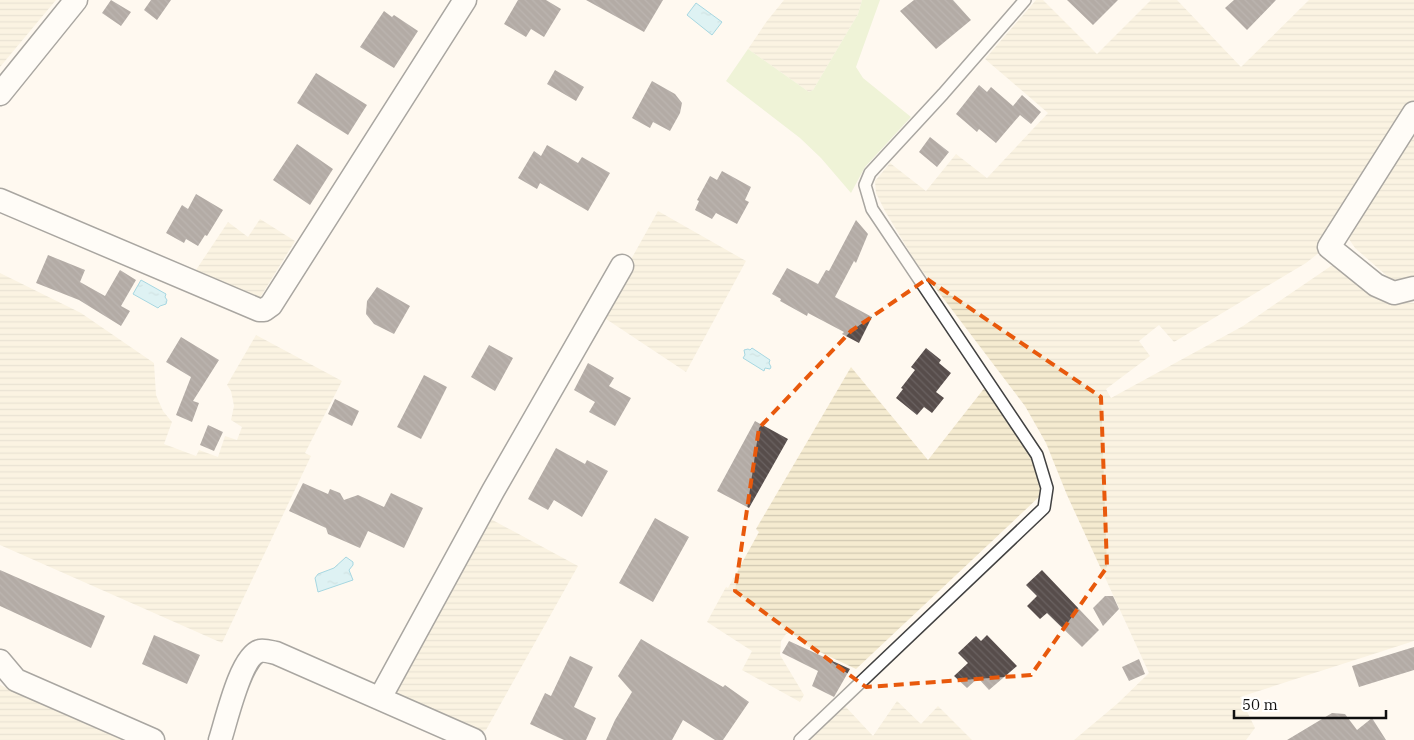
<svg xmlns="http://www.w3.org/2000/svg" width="1414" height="740" font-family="'IBM Plex Serif',serif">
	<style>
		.farmland { fill: url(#farmland-rules) }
		.grass { fill: #dbeab9 }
		.water { fill: url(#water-ripples); stroke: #3cadce }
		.building { fill: url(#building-back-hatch) }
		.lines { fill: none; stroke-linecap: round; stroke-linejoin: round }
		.service-casing { stroke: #424242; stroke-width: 14 }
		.minor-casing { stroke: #424242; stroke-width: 25 }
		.service { stroke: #fff; stroke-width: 11 }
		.minor { stroke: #fff; stroke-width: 22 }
		.marked { fill: none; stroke: #e8590c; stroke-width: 4; stroke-dasharray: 10 6; stroke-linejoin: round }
	</style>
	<defs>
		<pattern id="farmland-rules" width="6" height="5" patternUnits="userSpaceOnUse" patternTransform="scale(1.25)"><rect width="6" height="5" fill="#f5ebd0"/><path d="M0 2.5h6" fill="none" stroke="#d1c8b1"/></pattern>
		<pattern id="water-ripples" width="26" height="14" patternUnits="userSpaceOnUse" patternTransform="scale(1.25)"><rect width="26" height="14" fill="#b5e9f6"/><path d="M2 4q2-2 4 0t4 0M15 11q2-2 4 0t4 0" fill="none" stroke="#9ac7d2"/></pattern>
		<pattern id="building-back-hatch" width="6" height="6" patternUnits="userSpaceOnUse" patternTransform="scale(1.25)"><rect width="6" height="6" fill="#574d4b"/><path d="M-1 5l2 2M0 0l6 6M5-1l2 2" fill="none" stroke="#6a6261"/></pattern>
	</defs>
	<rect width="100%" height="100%" fill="#fff9f0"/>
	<path class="farmland" d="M0,0H56L0,67Z
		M784,0H862L858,14L813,90L809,92L748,49L767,21Z
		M1036,0H1043L1097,54L1151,0H1177L1241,67L1309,0H1414V110L1325,248L1306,263L1174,342L1159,325L1139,341L1150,356L1106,389L1111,398L1243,326L1331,266L1342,267L1386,300L1414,303V641L1240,697L1255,728L1246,740H1074L1117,704L1149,673L1067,495L1046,443L1025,406L915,261L885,211L876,193L875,181L890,163L926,191L956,154L987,178L1048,113L985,59Z
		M1414,135V277L1400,284L1395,283L1355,248L1349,239L1372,198Z
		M658,211L746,261L686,372L600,315Z
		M260,219L295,241L258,301L194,273L228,222L248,237Z
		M0,273L81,313L154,363L156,395L163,411L172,422L164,444L196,456L199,450L218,457L225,436L237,440L242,427L231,420L234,406L231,391L227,385L256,335L342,381L305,453L311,456L222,643L0,545Z
		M851,367L928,460L986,386L1028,447L1042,482L1040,496L856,669L805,645L792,633L786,634L781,641L780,655L804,695L800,702L742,670L752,651L707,622L726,587L728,588L759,532L756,529Z
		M487,517L578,566L486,730L478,734L392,695Z
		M0,685L128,740H0Z
		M897,701L921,724L938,706L972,740H808L845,706L873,736Z"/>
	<path class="grass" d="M862,0H880L856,67L863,78L911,117L865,167L851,193L821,158L800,138L726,81L748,49L809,92L813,90L858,14Z"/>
	<path class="water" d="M696,3L722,22L712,35L687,15Z
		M141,280L166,294L165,297L167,300L166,304L160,306L158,308L133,294Z
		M752,348L770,360L769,363L771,367L770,369L765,368L764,371L743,358L745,355L744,350L748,349L750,350Z
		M346,557L353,562V565L349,570L353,580L318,592L315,578L318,574L334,568Z"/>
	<path class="building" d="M111,0L131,12L121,26L102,13Z
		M151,0H171L157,20L144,10Z
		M518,0H546L561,9L544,37L531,29L526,37L504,24Z
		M586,0H663L644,32Z
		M914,0H953L971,20L936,49L900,11Z
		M1067,0H1118L1093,25Z
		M1234,0H1276L1247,30L1225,8Z
		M384,11L392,17L394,15L418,31L394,68L360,47Z
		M555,70L584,87L576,101L547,84Z
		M316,73L367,105L348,135L297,103Z
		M652,81L675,94L682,103L680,113L670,131L653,122L650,128L632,118Z
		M979,85L987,92L991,87L1013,106L1022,95L1041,112L1031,124L1020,115L996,143L979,129L977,132L956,114Z
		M930,137L949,152L937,167L919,152Z
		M297,144L333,169L310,205L273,180Z
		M547,145L578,163L582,157L610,173L588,211L540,183L537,189L518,178L534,151L541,156Z
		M722,171L751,187L745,200L749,202L737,224L716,213L712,219L695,210L699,201L697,200L710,176L717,180Z
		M196,194L223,210L207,236L205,235L198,246L186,239L184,243L166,233L182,205L188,209Z
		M856,220L868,234L856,263L854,261L835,297L872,317L859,343L842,334L844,332L808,313L807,316L780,301L781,299L772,294L787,268L818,284L826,270L829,271Z
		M48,255L85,270L80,282L105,296L120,270L136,280L121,306L130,311L121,326L79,300L36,283Z
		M377,287L410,306L394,334L374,324L366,314L367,301Z
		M181,337L219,360L193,401L199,403L192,422L176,415L191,377L166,362Z
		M489,345L513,358L495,391L471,377Z
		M926,348L941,360L939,363L951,373L936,392L944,398L932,413L924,407L917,415L896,398L903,389L901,388L915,370L911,367Z
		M588,363L614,378L609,386L631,398L615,426L589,412L595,402L574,390Z
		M424,375L447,387L421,439L397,427Z
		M335,399L359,411L352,426L328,414Z
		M755,421L788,439L749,508L717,491Z
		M208,425L223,432L214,451L200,445Z
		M556,448L585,464L587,460L608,471L582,517L554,500L548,510L528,499Z
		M303,483L328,494L330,489L340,493L344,500L358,495L384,507L391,493L423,508L404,548L368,531L360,548L328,534L326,528L289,511Z
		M655,518L689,537L653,602L619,583Z
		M0,570L105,616L91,648L0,606Z
		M1042,570L1099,630L1082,647L1047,613L1040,619L1027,606L1037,596L1026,585Z
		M1105,596H1113L1119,609L1103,626L1093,608Z
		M154,635L200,655L187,684L142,664Z
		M987,635L1017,666L989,690L978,678L967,688L954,676L968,663L958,653L976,636L981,641Z
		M641,639L723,687L725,685L749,702L723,740H715L683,720L672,740H606L615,720L632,692L618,676Z
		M789,641L850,669L834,697L812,686L818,671L782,653Z
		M1414,647V670L1359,687L1352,666Z
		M570,656L593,667L574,707L596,718L586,740H564L530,724L545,693L551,696Z
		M1139,659L1145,674L1129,681L1122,667Z
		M1332,713L1345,714L1357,730L1372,718L1386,740H1287Z"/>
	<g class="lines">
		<defs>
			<path id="service" d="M800,740L1044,508L1047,488L1037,455L872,209L865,185L870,173L943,94L1025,0"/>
			<path id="minor" d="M0,94L76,0
				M1414,113L1329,247L1376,285L1394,293L1414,288
				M0,200L259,310H264L271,305L465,0
				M0,661L16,680L153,740
				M380,698L493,491L622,266
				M220,740C226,722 241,655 260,651C264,650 271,652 276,653L474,740"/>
		</defs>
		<use href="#service" class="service-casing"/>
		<use href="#minor" class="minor-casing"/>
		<use href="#service" class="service"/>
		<use href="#minor" class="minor"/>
	</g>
	<path d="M0 0H1414V740H0ZM927,279L1101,397L1107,567L1031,675L866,687L735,591L759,428L851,331Z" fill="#fff9f0" fill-opacity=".55" fill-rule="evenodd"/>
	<path class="marked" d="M927,279L1101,397L1107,567L1031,675L866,687L735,591L759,428L851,331Z"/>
	<path d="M1234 710v8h152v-8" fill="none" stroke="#0f0f0f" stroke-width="2.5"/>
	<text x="1242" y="710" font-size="15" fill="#0f0f0f" stroke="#ffffff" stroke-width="4" paint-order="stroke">50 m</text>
</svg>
